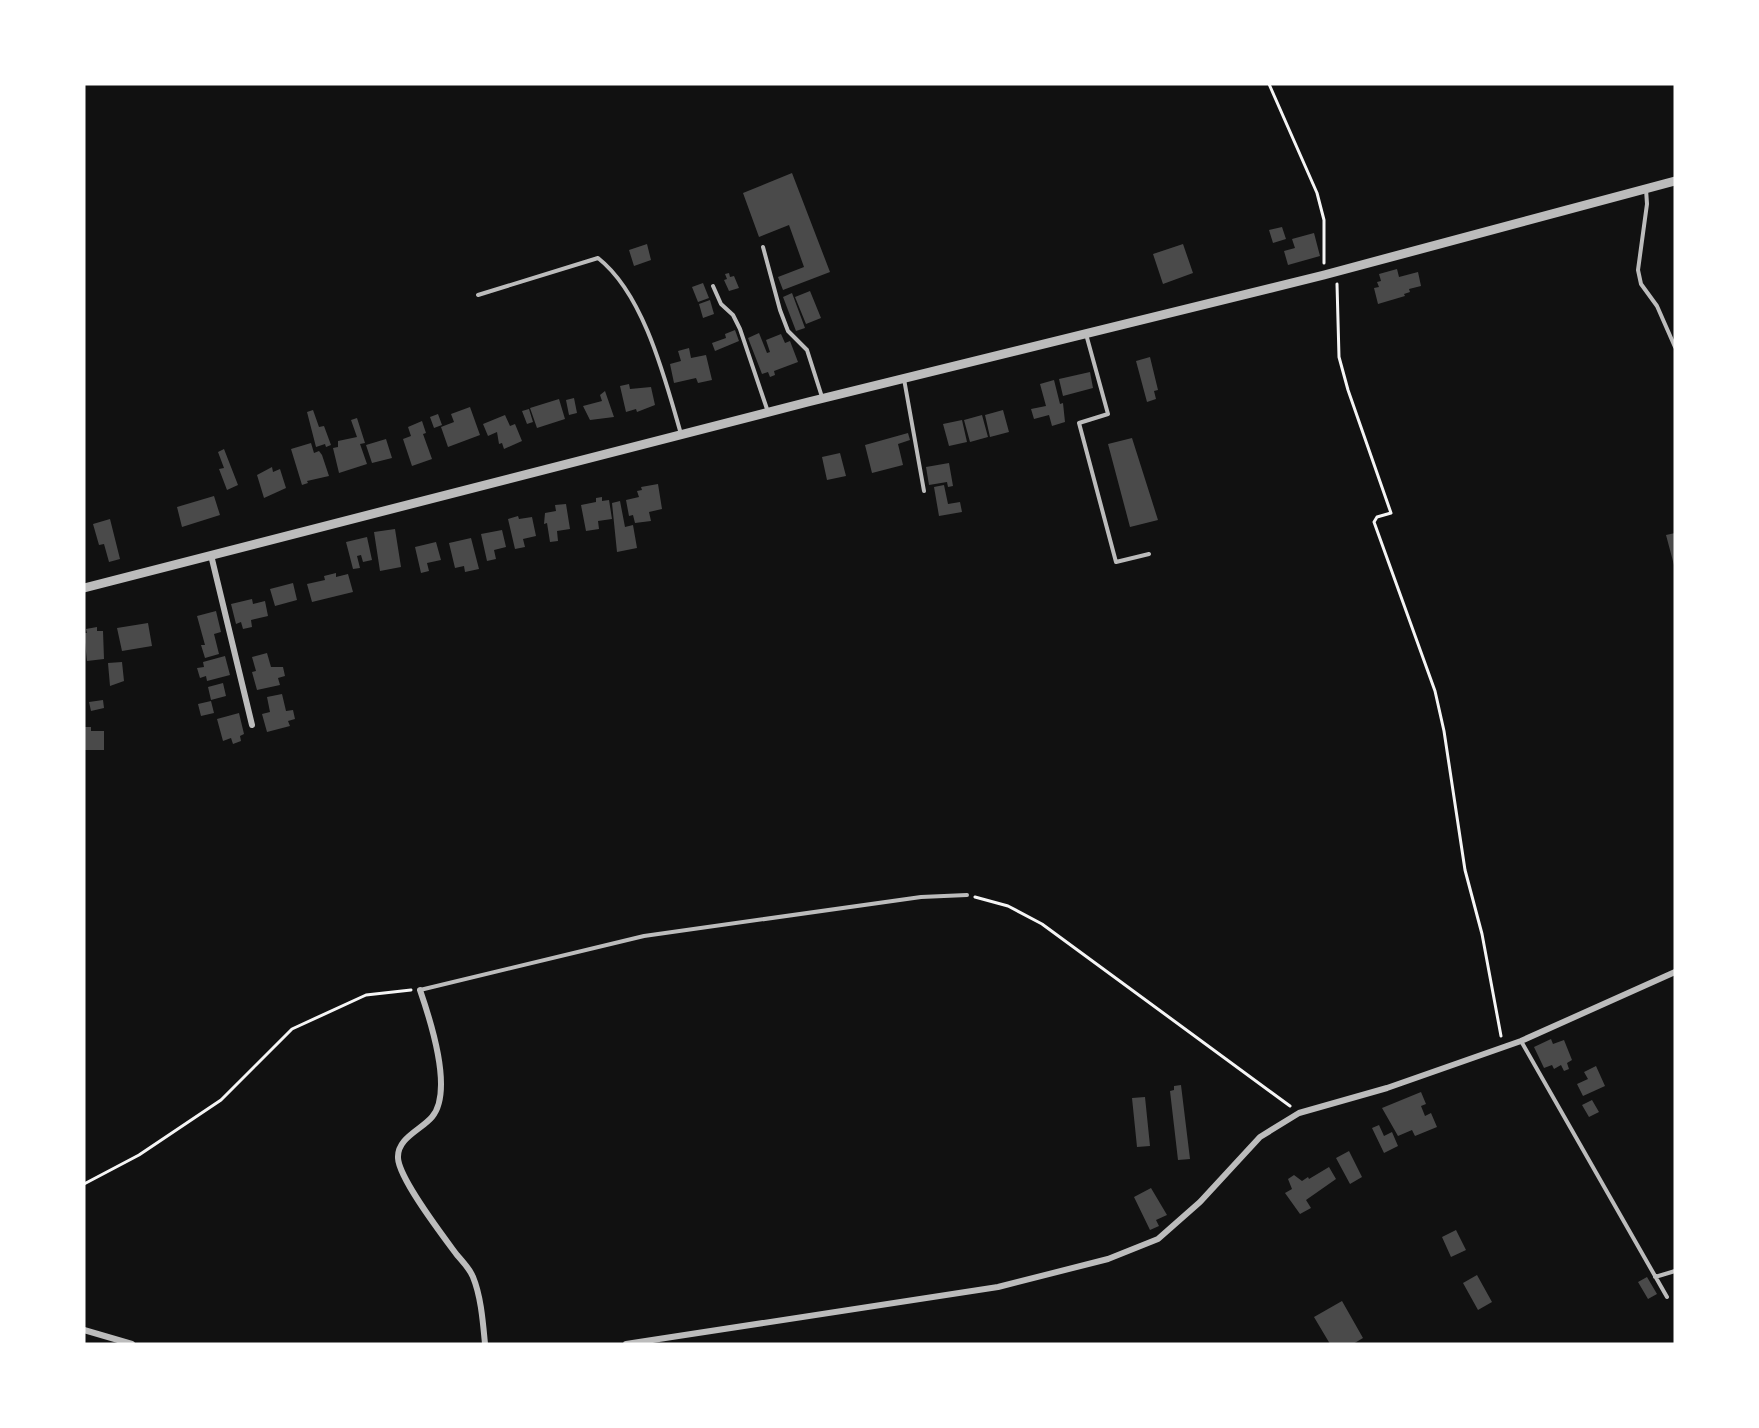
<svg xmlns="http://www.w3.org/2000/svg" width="1759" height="1428" font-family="Cabin,sans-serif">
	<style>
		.building { fill: #4a4a4a }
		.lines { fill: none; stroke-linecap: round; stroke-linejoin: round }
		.path { stroke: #f5f5f5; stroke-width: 3 }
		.service { stroke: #bcbcbc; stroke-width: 4 }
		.minor { stroke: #bcbcbc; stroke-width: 6 }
		.tertiary { stroke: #bcbcbc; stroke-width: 9 }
	</style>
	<rect width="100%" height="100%" fill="#111"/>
	<path class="building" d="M792,173L830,272L783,290L778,277L804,267L789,225L759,237L743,193Z
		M1282,227L1286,239L1273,243L1269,230Z
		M1314,233L1320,256L1288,265L1284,251L1295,248L1292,239Z
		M647,244L651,260L634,266L629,250Z
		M1183,244L1193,273L1163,284L1153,254Z
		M1397,269L1399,277L1418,272L1421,286L1409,289L1410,292L1404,294L1405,296L1378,304L1374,288L1379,287L1377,282L1381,281L1379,274Z
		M729,273L730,277L734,276L739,288L729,291L724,280L727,279L725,274Z
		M703,283L709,298L698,302L692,287Z
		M810,291L821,318L806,324L795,297Z
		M792,293L805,328L796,331L783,297Z
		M710,300L714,314L703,318L699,304Z
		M735,330L739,341L715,351L712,343L726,338L725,334Z
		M759,333L767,353L770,352L766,340L781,334L785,343L790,341L798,362L774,371L775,375L770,377L768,372L762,374L748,338Z
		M689,348L691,358L706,355L712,380L698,383L696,378L674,383L670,364L681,361L678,351Z
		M1150,357L1158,390L1154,391L1156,399L1147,402L1136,361Z
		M1090,372L1093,388L1063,396L1059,379Z
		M1054,380L1060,404L1063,403L1065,422L1052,426L1049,415L1034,419L1031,409L1046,406L1040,384Z
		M629,384L630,389L651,387L655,405L637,412L636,409L626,412L620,386Z
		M605,391L614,417L590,420L583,406L602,401L600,395Z
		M574,398L577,413L569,415L566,400Z
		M559,399L565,419L537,428L530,408Z
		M470,407L480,435L448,447L441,427L454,422L451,414Z
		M529,409L533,422L527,424L522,411Z
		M313,410L319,427L324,426L331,445L326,447L325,444L316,447L307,412Z
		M1003,410L1009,432L990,437L985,415Z
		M438,414L442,425L434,428L430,417Z
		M505,415L510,426L515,424L522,441L504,449L502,443L499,444L497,432L488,436L483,424Z
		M982,415L988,437L970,442L964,420Z
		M357,418L365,443L360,444L367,464L339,473L333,448L338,447V441L357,437L351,420Z
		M962,420L967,442L949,446L943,424Z
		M422,421L426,433L423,434L432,459L412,466L403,439L411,436L408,427Z
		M908,433L910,440L898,444L903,465L872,473L865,445Z
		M1132,438L1158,520L1130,527L1108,444Z
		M386,439L392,458L372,463L366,445Z
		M311,443L314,453L319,451L322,455L329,476L307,481L308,483L302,485L291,449Z
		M224,449L238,485L227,490L219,469L224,468L218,452Z
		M840,453L846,476L827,480L822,457Z
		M949,463L953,486L948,487L947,482L929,485L926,467Z
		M272,467L273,472L280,469L286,488L264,498L257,475Z
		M658,484L662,509L649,512L651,521L635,523L633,515L629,516L626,500L639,497L637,491L642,490L641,487Z
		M944,485L948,504L960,502L962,512L939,516L934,487Z
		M214,496L220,515L182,527L177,507Z
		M602,497V501L609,500L612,519L598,521L599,529L586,531L581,505L596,502V498Z
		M620,501L625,527L633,525L637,548L617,552L612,503Z
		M566,504L570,529L557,531L558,541L550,542L547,523L544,524L545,513L556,511L555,505Z
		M518,516L519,519L532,517L536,536L523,539L525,547L515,549L508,519Z
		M110,519L120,559L109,562L104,544L99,545L93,524Z
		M395,529L401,567L380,571L374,532Z
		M502,530L506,547L494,550L496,559L487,561L481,534Z
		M1675,533V565H1674L1666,535Z
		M367,537L372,560L363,562L361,555L357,556L360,568L353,569L346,542Z
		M471,538L479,569L465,572L464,566L455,568L449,543Z
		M436,542L441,560L427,563L429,571L421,573L415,547Z
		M336,573V577L348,574L353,592L312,602L307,584L325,580L324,576Z
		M293,583L297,600L275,606L270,589Z
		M252,599L253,604L265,601L268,616L251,620L252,627L243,629L241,622L236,624L231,604Z
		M216,611L221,632L214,634L219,654L205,658L201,645H205L197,616Z
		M148,623L152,646L122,651L117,628Z
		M97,627V631H103L104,659L87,661L84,633H87L86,629Z
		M267,653L271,667H283L285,676L278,678L280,685L257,690L252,672L256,671L252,657Z
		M225,656L230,675L207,681L206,676L200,678L197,668L204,667L203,662Z
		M122,662L124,681L110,686L108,663Z
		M223,683L226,696L211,700L208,687Z
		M282,694L286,711L293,710L295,719L288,721L290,726L267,732L262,714L270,712L267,697Z
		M103,700L104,708L91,711L89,702Z
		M211,701L214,713L201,716L198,704Z
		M239,713L244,734L240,736L241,741L233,744L231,738L223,741L217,719Z
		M84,727H91V731H104V750H84Z
		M1551,1039L1553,1044L1564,1040L1572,1060L1567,1063L1569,1069L1564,1071L1561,1065L1554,1069L1552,1065L1544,1068L1534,1047Z
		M1596,1066L1605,1086L1583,1096L1577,1084L1588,1079L1584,1072Z
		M1181,1085L1190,1159L1178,1160L1170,1091L1174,1090V1086Z
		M1421,1092L1426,1104L1421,1106L1425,1116L1431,1113L1437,1127L1415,1136L1412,1130L1398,1136L1382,1108Z
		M1145,1097L1150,1146L1137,1147L1132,1098Z
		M1592,1100L1599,1112L1589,1117L1582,1105Z
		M1379,1125L1384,1136L1392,1132L1398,1146L1384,1153L1372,1128Z
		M1349,1151L1362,1177L1350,1184L1336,1158Z
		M1329,1167L1336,1179L1306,1200L1311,1208L1300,1214L1285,1193L1292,1189L1288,1179L1294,1175L1302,1181L1308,1177L1309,1179Z
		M1151,1188L1167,1215L1156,1220L1159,1226L1150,1230L1134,1197Z
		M1456,1230L1466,1250L1451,1257L1442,1237Z
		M1477,1275L1492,1302L1478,1310L1463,1283Z
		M1647,1277L1657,1294L1648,1299L1638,1282Z
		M1342,1301L1363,1338L1353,1344H1330L1314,1317Z"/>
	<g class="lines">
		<path class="path" d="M1269,84L1317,193L1324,220V263
			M1337,284L1339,357L1348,390L1391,513L1377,517L1374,522L1435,691L1444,731L1465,870L1482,934L1501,1036
			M975,897L1008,906L1042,924L1290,1106
			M84,1184L139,1155L221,1100L292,1029L366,995L411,990"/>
		<path class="service" d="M1646,189L1647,204L1638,270L1641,284L1657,306L1675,347
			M763,247L780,310L788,331L807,350L822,397
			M713,286L721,304L733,315L740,329L768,412
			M478,295L598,258C644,294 665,379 681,434
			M1086,334L1108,414L1079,423L1116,562L1149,554
			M904,379L924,491
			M420,990L644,936L921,897L967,895
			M1521,1041L1667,1297
			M1655,1277L1675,1271"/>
		<path class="minor" d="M211,555L252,725
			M420,990C430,1019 454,1091 432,1117C421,1130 397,1138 398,1158C399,1179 443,1236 457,1255C462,1261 470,1269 473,1277C481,1296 483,1323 485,1344
			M84,1330L132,1344
			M626,1344L998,1287L1108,1259L1158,1239L1200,1202L1260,1137L1299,1113L1387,1088L1521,1041L1675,972"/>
		<path class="tertiary" d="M84,588L808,402L1324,275L1675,181"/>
	</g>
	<rect width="1759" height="1428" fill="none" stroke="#ffffff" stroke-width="171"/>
</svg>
